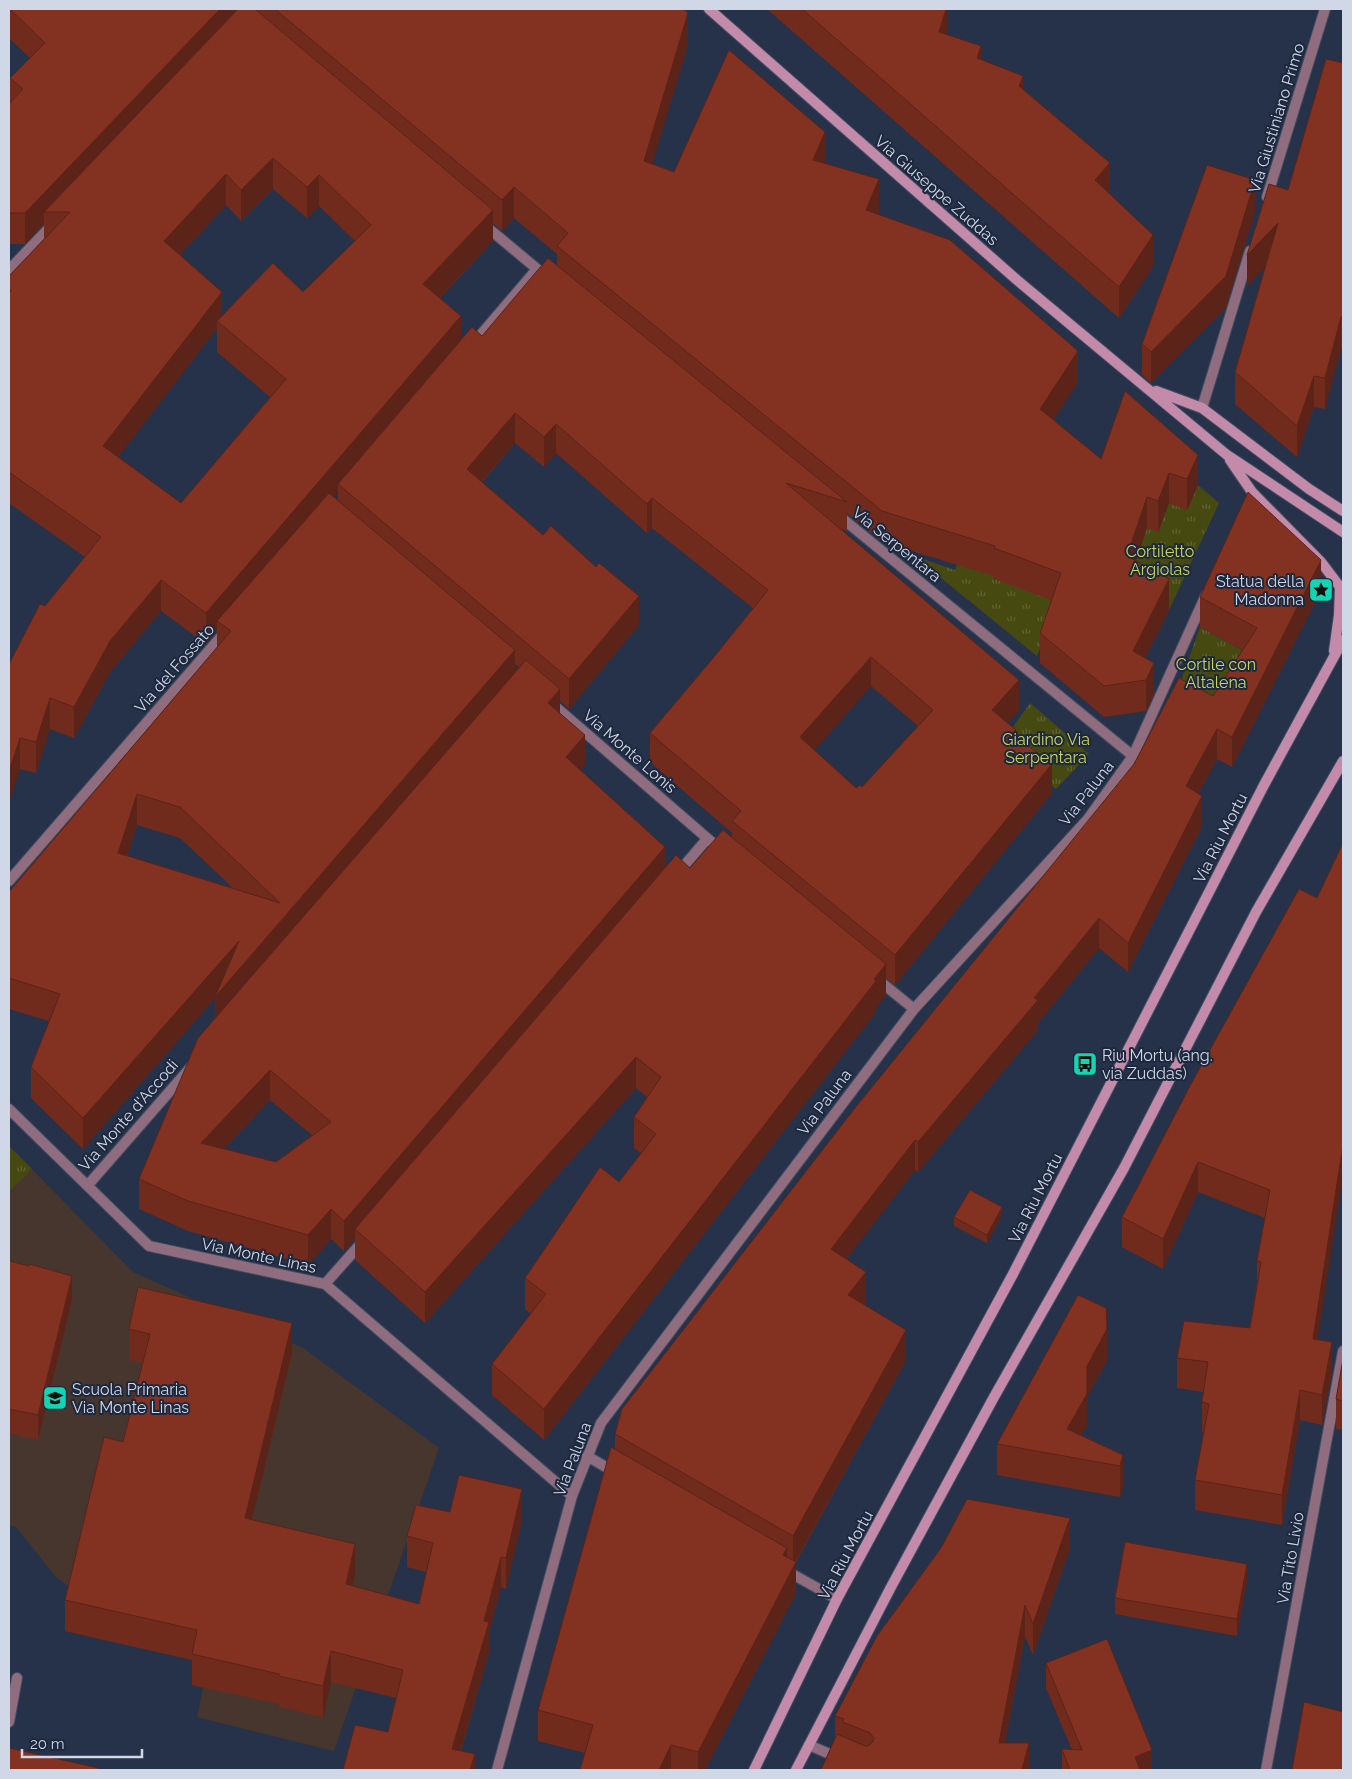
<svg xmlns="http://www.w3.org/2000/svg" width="1352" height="1779" font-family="Raleway,sans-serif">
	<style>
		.education { fill: #47362d }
		.grass { fill: url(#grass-tufts) }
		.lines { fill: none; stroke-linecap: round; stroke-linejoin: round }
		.street-casing { stroke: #414d62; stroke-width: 12 }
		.secondary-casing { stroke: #414d62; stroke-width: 12 }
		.street { stroke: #8f6c7e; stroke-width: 10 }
		.secondary { stroke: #c38ba9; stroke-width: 10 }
		.wall { fill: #712b1d; fill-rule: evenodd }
		.shaded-wall { fill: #5c2318 }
		.building { fill: #833222; stroke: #5c2318; fill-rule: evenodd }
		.labels { text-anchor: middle; stroke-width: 4; stroke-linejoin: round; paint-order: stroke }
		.street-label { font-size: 16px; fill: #d0d8e7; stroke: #1d283e }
		.park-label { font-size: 16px; fill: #cbd65d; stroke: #1d283e }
		.poi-label { font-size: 16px; fill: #d0d8e7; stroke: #1d283e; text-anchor: start }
	</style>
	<defs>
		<pattern id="grass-tufts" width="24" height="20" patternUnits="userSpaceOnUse" patternTransform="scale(1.25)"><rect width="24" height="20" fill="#464a10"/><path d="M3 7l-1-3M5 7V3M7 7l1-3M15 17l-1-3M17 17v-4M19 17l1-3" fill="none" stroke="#606333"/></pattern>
	</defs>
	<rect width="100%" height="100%" fill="#263249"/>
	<path class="education" d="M9,1146L133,1272L303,1348L439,1448L334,1751L197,1717L203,1688L192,1685L200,1647L182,1642L179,1657L65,1631L75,1591L56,1577L16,1527L9,1525Z"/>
	<path class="grass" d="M990,481L1081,546L1037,656L914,556L955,570Z
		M1198,485L1219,503L1169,610L1127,587L1113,516L1169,503L1187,510Z
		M1200,627L1256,658L1230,712L1174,701Z
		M1030,703L1089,754L1056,789L1002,742Z
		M9,1146L32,1169L9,1191Z"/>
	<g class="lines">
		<defs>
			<path id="street" d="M1267,197L1325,9
				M482,223L548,278
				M9,270L53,224
				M472,345L537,269
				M1202,408L1250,251
				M838,515L1133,756
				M550,702L722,851
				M677,874L707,839
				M9,881L226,631
				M876,978L914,1009
				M9,1109L149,1246L325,1284L572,1496
				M88,1185L191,1067
				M325,1284L364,1240
				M587,1456L616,1473
				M785,1570L837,1599
				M9,1722L17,1678
				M809,1745L841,1759
				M497,1770L572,1496L601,1423L914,1009L1088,819L1133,756L1206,595
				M1266,1770L1343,1351"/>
			<path id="secondary" d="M709,9L1017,280L1227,455L1343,532
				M1156,391L1202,408L1309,489L1343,511
				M1230,460L1252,492L1321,562L1340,587L1339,615L1334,651
				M754,1770L837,1599L1013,1274L1264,785L1343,640
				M796,1770L891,1587L994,1397L1124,1168L1256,912L1343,761"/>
		</defs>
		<use href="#street" class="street-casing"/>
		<use href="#secondary" class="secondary-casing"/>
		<use href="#street" class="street"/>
		<use href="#secondary" class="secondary"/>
	</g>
	<path class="wall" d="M9,9H235V12L238,9H683L688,44L652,164L674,172L825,164L879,210L878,214L1078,382L1053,420L1101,459L1125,391L1198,485L1187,510L1169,503L1158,532L1147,528L1136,561L1169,610L1145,658L1154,694L1146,711L1104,717L1040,663V633L1051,600L994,579V576L882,542L847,513V531L841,529L1019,710L1007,723L1052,793L895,985L886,978V995L876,1008V1012L544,1440L492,1395V1364L531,1314L525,1309V1278L619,1182L641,1153L634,1148V1117L647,1097L636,1088L425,1323L355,1260V1239L344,1251L331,1239L308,1265L188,1231L139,1209V1179L215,1018V998L83,1149L31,1098V1067L49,1021L9,1009V892L217,647V631L206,644L161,611L110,672L74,738L50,729L36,773L20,769L9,664L45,606L85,557L9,503V276L44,239V224L25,244H9V104L10,103V78L30,58L9,38ZM273,189L307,218L319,206L355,241L303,292L222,316L180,255L226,205L241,221ZM514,218L557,254V265L482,336L461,339L440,298L493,241V223L502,231ZM217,328V352L270,397L181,503L118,457ZM515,443L544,467L556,453L647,533L652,528L753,608L714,657L650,733V762L732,833V837L690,868L665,867L580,770L585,765L560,713V701L569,709L639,625L482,482ZM338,491V500L333,496ZM515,664L519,667L515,672ZM871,686L918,726L862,787L856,788L814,750ZM137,825L180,838L233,888L127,856ZM270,1100L312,1135L276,1162L224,1149Z
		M767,9H948V35L981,60L1023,89L1109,194L1153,266L1119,318Z
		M1343,63V348H1341L1325,409L1314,407L1297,457L1235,404V372L1265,267L1247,286Z
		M1255,211L1226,307L1151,383L1142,375V344Z
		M1321,590L1232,767L1217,759L1198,794L1202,826L1128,972L1099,948L1038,1023V1030L918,1172L915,1170L846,1259L866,1302L864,1305L906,1360L796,1562V1593L705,1770H580L585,1753L538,1741V1710L615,1449V1434L1213,696L1242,650L1200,627V597Z
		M1299,889L1318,1340L1332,1372L1322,1425L1300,1420L1282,1525L1195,1510V1480L1204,1433L1202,1432V1402L1203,1392L1177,1388V1358L1250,1328L1257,1282V1261L1265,1218L1198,1192L1163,1269L1122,1247V1217Z
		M1002,1215L987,1243L954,1226V1217Z
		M9,1261L72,1300L38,1440L9,1433Z
		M129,1329L292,1353L252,1519L355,1575L352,1586L419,1604L426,1572L407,1567V1536L450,1512L522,1520L506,1589L501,1587L489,1632V1652L461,1751L475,1770L388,1732L396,1698L331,1682L323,1717L279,1707V1704L192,1685V1660L65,1631V1600L123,1442L143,1363L129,1360Z
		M1343,1359V1430L1336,1429V1399Z
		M1107,1360L1087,1397V1425L1081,1435L1123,1455V1486L1120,1497L997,1475V1444Z
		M1070,1548L1033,1655L1025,1636L1005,1743L1029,1770H821L835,1738V1716Z
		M1247,1580L1237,1636L1115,1614V1598Z
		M1046,1663L1152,1770H1062V1749L1072,1750L1046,1688Z"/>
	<path class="shaded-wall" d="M220,9H235V23L44,212V224L25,244V213Z
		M946,9H948V35L939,32Z
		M688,13V44L644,192V161Z
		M981,46V78L977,58Z
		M1023,76V107L1019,86Z
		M825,132V163L813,191V160Z
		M273,158V189L241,221V190Z
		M1110,163V194L1095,180Z
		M226,174V205L164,272V241Z
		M319,175V206L307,218V187Z
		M879,179V210L866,240V210Z
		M1255,180V211L1226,307L1151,383V352Z
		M514,187V218L502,231V200Z
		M493,210V241L423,315V284Z
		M1278,223V254L1247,286V255Z
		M1153,235V266L1119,318V287Z
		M222,292V323L217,321V328L103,477V446Z
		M461,316V347L338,484V491L222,625L217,621V631L206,644V613Z
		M1341,317V348L1325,409V378Z
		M1078,351V382L1040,440V409Z
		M1314,376V407L1297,457V426Z
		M515,413V443L467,498V469Z
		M556,424V453L544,467V437Z
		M1198,455V485L1187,510V479Z
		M1169,473V503L1158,532V501Z
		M1147,497V528L1127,587V556Z
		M652,498V528L647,533V504Z
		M1321,560V590L1232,767V737Z
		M1169,579V610L1133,682V651Z
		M161,580V611L110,672L74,738V707L110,641Z
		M639,596V625L569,709V679Z
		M515,650V681L215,1027V998L83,1149V1118L239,941V970Z
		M871,657V686L800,767V737Z
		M1154,663V694L1146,711V680Z
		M1019,680V710L992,740V710Z
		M560,689V719L548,703Z
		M50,698V729L36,773V742Z
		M1217,729V759L1186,816V786Z
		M585,735V765L566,787V757Z
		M20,738V769L9,803V772Z
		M1052,764V793L895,985V955Z
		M137,794V825L118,884V853Z
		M1202,796V826L1128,972V943Z
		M665,847V877L355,1229V1239L344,1251V1221Z
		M1099,918V948L1038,1023V1030L918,1172V1142Z
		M886,964V995L876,1008V1012L544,1440V1409Z
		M636,1057V1088L425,1323V1292Z
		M270,1070V1100L201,1173V1143Z
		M915,1140V1170L831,1279V1249Z
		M1343,1145V1175L1313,1369V1339Z
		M1198,1162V1192L1163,1269V1239Z
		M1002,1207V1215L987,1243V1235Z
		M331,1209V1239L308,1265V1235Z
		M866,1272V1302L848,1325V1295Z
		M72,1276V1300L38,1440V1415Z
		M292,1323V1353L245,1548V1518Z
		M1107,1329V1360L1087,1397V1425L1069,1457L1067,1429L1087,1366Z
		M906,1330V1360L793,1566V1536Z
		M1332,1342V1372L1322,1425V1395Z
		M1300,1390V1420L1282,1525V1495Z
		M1123,1455V1486L1120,1497V1466Z
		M522,1489V1520L506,1589V1558Z
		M1070,1518V1548L1033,1655V1624Z
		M355,1544V1575L346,1615V1584Z
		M787,1548V1578L783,1555Z
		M501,1557V1587L489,1632V1652L455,1770L452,1749L484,1621Z
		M796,1562V1593L705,1770H698V1752Z
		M1247,1564V1580L1237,1636V1619Z
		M1025,1605V1636L1000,1770L999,1743Z
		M331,1651V1682L323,1717V1686Z
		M1029,1743V1770H1022Z
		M671,1745V1770H659Z
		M1152,1750V1770H1135V1757Z
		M475,1754V1770H470Z"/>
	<path class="building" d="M10,9H220L25,213H9V104L23,89L10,78L45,43Z
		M238,9H255L493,210L423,284L461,316L206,613L161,580L110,641L74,707L50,698L36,742L20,738L9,772V664L40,604L45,606L101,537L9,472V294L11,290L9,288V276L70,212H44ZM273,158L307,187L319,175L371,225L303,292L273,263L217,321L286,379L181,503L103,446L222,292L164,241L226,174L241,190Z
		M275,9H683L688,13L644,161L674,172L729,50L825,132L813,160L879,179L866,210L950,240L1078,351L1040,409L1101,459L1125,391L1198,455L1187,479L1169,473L1158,501L1147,497L1127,556L1169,579L1133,651L1154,663L1146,680L1104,686L1040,633L1061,573L994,548L995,546L882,511L557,246L568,233L514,187L502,200Z
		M802,9H946L939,32L981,46L977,58L1023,76L1019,86L1110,163L1095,180L1153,235L1119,287Z
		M1326,59L1343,63V317H1341L1325,378L1314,376L1297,426L1235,372L1278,223L1247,255L1269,184L1288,190Z
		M1207,165L1255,180L1226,276L1151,352L1142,344Z
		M548,258L847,502L786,483L1019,680L992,710L1016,730L1013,734L1052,764L895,955L732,821L741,811L650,733L714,657L768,590L652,498L647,504L556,424L544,437L515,413L467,469L543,535L551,526L596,567L599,563L639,596L569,679L338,484L472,327L482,336ZM871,657L933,710L862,787L860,785L856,788L800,737Z
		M1248,492L1321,560L1232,737L1217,729L1186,786L1202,796L1128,943L1099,918L1034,998L1038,1000L918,1142L915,1140L831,1249L866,1272L848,1295L906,1330L793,1536L615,1434L622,1409L855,1108L1134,764L1179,678L1213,696L1257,628L1200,597Z
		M329,493L515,650L215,997L239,941L83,1118L31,1067L60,994L9,978V892L231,631L217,621ZM137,794L180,807L280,903L118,853Z
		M526,660L560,689L548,703L585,735L566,757L665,847L344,1221L331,1209L308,1235L188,1201L139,1179L198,1038ZM270,1070L331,1122L276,1162L201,1143Z
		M723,830L886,964L874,979L876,981L544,1409L492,1364L546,1294L525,1278L600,1167L619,1182L656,1134L634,1117L661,1077L636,1057L425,1292L355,1229L676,855L690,868Z
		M1343,843V1145L1313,1339L1332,1342L1322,1395L1300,1390L1282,1495L1195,1480L1209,1404L1202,1402L1208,1362L1177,1358L1184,1321L1250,1328L1261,1262L1257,1261L1270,1190L1198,1162L1163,1239L1122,1217L1191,1084L1299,889L1317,898Z
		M970,1190L1002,1207L987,1235L954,1217Z
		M9,1261L29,1266V1264L72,1276L38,1415L9,1409Z
		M138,1287L292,1323L245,1518L355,1544L346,1584L419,1604L433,1543L407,1536L416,1505L450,1512L459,1475L522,1489L506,1558L501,1557L484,1621L489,1622L452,1749L475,1754L470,1770H343L355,1725L388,1732L403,1670L331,1651L323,1686L279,1676V1674L192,1654L197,1630L65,1600L104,1437L123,1442L150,1334L129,1329Z
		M1078,1295L1106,1308L1107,1329L1087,1366V1394L1067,1429L1123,1455L1120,1466L997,1444Z
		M1343,1359V1401L1336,1399Z
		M611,1447L787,1548L783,1555L796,1562L698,1752L671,1745L659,1770H580L593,1725L538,1710Z
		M967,1499L1070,1518L1033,1624L1025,1605L999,1743H1029L1022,1770H821L837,1734L865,1746H868L873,1742L874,1738L870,1733L843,1722L844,1719L835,1716L877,1636L941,1548Z
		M1125,1542L1247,1564L1237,1619L1115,1598Z
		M1107,1639L1152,1750L1135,1757L1140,1770H1070L1062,1749L1082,1750L1046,1663Z
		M1304,1702L1343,1712V1770H1292Z
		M9,1748L98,1768V1770H9Z"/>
	<defs>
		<symbol id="sight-square" viewBox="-11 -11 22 22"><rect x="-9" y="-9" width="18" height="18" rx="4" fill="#14d5b3" stroke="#1d283e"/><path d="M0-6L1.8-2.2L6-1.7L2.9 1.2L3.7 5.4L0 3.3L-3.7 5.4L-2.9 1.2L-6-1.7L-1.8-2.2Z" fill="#111"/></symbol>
		<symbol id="bus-square" viewBox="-11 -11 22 22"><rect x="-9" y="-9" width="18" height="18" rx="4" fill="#14d5b3" stroke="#1d283e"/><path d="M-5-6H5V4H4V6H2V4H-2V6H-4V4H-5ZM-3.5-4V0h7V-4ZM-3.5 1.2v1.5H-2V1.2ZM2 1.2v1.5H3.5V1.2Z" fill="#111"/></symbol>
		<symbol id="school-square" viewBox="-11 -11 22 22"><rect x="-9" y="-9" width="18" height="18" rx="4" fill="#14d5b3" stroke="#1d283e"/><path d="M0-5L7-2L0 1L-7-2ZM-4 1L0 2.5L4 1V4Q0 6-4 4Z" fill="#111"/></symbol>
	</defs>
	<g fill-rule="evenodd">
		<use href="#sight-square" x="1307" y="576" width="28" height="28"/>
		<use href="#bus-square" x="1071" y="1050" width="28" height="28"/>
		<use href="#school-square" x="41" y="1384" width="28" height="28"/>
	</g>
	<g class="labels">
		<g class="street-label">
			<text transform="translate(1276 118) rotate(-73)" y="6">Via Giustiniano Primo</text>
			<text transform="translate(937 190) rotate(41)" y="6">Via Giuseppe Zuddas</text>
			<text transform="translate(897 544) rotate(39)" y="6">Via Serpentara</text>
			<text transform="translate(174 668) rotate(-49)" y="6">Via del Fossato</text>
			<text transform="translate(630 751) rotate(41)" y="6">Via Monte Lonis</text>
			<text transform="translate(1086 793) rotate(-52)" y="6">Via Paluna</text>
			<text transform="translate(1220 838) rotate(-63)" y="6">Via Riu Mortu</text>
			<text transform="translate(824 1102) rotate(-53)" y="6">Via Paluna</text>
			<text transform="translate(128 1115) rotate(-49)" y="6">Via Monte d'Accodi</text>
			<text transform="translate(1035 1198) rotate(-63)" y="6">Via Riu Mortu</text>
			<text transform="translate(259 1255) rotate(12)" y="6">Via Monte Linas</text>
			<text transform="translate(572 1459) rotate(-69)" y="6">Via Paluna</text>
			<text transform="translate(845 1555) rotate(-62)" y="6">Via Riu Mortu</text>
			<text transform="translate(1290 1558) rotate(-80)" y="6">Via Tito Livio</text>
		</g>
		<g class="park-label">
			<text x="1160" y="557">Cortiletto<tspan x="1160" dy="18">Argiolas</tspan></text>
			<text x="1216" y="670">Cortile con<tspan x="1216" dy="18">Altalena</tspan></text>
			<text x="1046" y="745">Giardino Via<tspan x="1046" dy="18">Serpentara</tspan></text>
		</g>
		<g class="poi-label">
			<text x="1304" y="587" text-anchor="end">Statua della<tspan x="1304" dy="18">Madonna</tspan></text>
			<text x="1102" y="1061">Riu Mortu (ang.<tspan x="1102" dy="18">via Zuddas)</tspan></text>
			<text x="72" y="1395">Scuola Primaria<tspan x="72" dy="18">Via Monte Linas</tspan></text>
		</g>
	</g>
	<rect width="1352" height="1779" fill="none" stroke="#d0d8e7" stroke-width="20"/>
	<path d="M22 1749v8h120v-8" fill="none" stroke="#d0d8e7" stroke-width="2.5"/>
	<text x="30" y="1749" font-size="15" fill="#d0d8e7" stroke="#1d283e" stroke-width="4" paint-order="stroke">20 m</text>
</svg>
